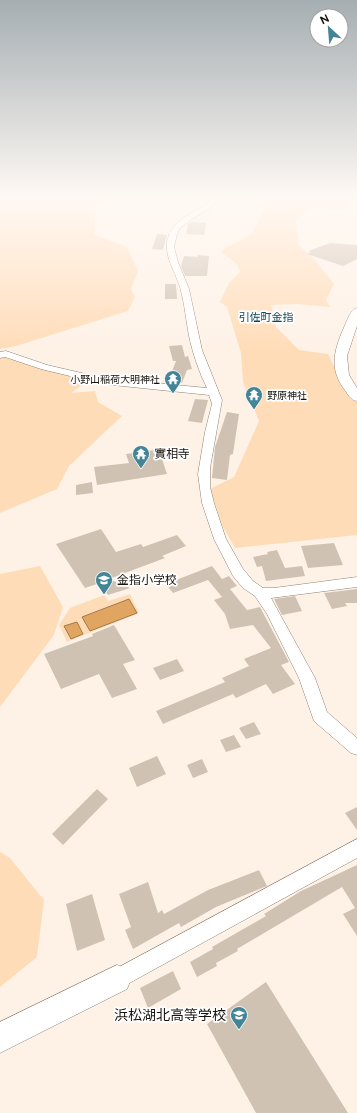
<svg xmlns="http://www.w3.org/2000/svg" width="357" height="1113" font-family="Raleway,'Noto Sans JP',sans-serif">
	<style>
		.green { fill: #ffdcb8 }
		.water { fill: #e1a562; stroke: #a57949 }
		.building { fill: #d0c2b3 }
		.lines { fill: none; stroke-linecap: round; stroke-linejoin: round }
		.street-casing { stroke: #8e8073; stroke-width: 1 }
		.secondary-casing { stroke: #8e8073; stroke-width: 1 }
		.street { fill: #fff; fill-rule: evenodd }
		.secondary { fill: #fff; fill-rule: evenodd }
		.labels { text-anchor: middle; stroke-width: 3.5; stroke-linejoin: round; paint-order: stroke }
		.far-poi-label { font-size: 10px; fill: #18130e; stroke: #fff; text-anchor: end }
		.far-neighbourhood-label { font-size: 11px; fill: #104956; stroke: #fff }
		.poi-label { font-size: 12px; fill: #18130e; stroke: #fff; text-anchor: start }
		.near-poi-label { font-size: 14px; fill: #18130e; stroke: #fff; text-anchor: end }
	</style>
	<rect width="100%" height="100%" fill="#fef2e7"/>
	<path class="green" d="M0,196H119L94,207L95,235L127,247L138,271L131,289L135,297L128,311L16,346L0,349Z
		M262,196H355C348,219 326,205 311,209C307,210 300,217 296,220L299,246L315,260L334,284L326,300L330,307L298,304L271,305L276,327L299,350L328,354L346,390L357,401V535L235,548L222,525L210,489L234,477L259,421L243,382L241,353L227,307L220,302L229,283L240,272L237,264L221,252L225,248L251,235L266,206Z
		M0,355L78,376L84,384L71,393L95,391L98,402L122,416L69,466L57,489L0,513Z
		M40,566L63,607L54,635L0,707V574Z
		M130,594L139,613L67,642L59,625L70,608L104,595L108,601Z
		M0,852L10,858L44,900L37,957L0,987Z"/>
	<path class="water" d="M129,599L137,613L90,631L82,617Z
		M77,622L83,634L71,639L64,626Z"/>
	<path class="building" d="M190,222L206,223L204,235L186,234L188,224Z
		M157,234L167,235L163,250L152,249Z
		M330,243L357,245V259L343,266L307,254L311,252L309,251Z
		M198,255L209,256L207,276H185L181,266L184,256L198,257Z
		M165,284H176L177,299H165Z
		M182,345L185,357L188,356L192,369L187,370L182,383L168,381L176,361H173L169,346Z
		M195,399L208,400L202,423L188,421Z
		M227,412L239,414L233,454L230,455L227,480L212,478L215,447Z
		M147,449L148,451L155,450L158,459H162L167,474L97,485L94,467L129,463L126,454L134,453L133,451Z
		M92,482L93,493L76,495V485Z
		M101,529L116,552L141,544L143,547L177,535L186,546L162,556L165,558L109,579L130,588L108,595L100,583L85,588L56,544Z
		M334,543L343,565L308,568L301,546Z
		M277,550L285,568L302,566L305,576L266,581L262,566L257,567L253,557L268,554L267,552Z
		M212,566L222,579L229,576L237,586L230,589L247,610L260,607L289,662L281,665L295,684L273,694L266,684L236,698L233,694L163,724L156,711L225,682L222,678L249,666L244,659L271,648L253,625L230,629L225,614L214,600L222,597L208,580L173,593L166,584Z
		M357,589V603H345L347,606L332,609L324,593Z
		M295,596L302,611L282,615L274,599Z
		M114,625L135,660L123,664L137,689L112,698L99,674L61,689L44,654L93,636L92,634Z
		M177,659L184,671L160,680L153,668Z
		M254,722L261,734L246,739L239,728Z
		M234,735L241,747L226,752L220,740Z
		M157,756L166,774L137,787L129,768Z
		M202,759L208,772L193,778L187,765Z
		M97,789L108,799L63,845L52,834Z
		M357,807V830L345,813Z
		M357,865V936L343,914L355,908L342,887L237,949L238,951L216,963L217,966L197,977L190,962L213,949L212,947L266,916L264,914L301,891Z
		M259,870L267,886L216,907L181,927L179,923L133,949L125,930L131,927L119,894L148,882L158,913L162,910L164,914L208,890Z
		M92,894L105,940L77,951L66,904Z
		M173,971L181,989L148,1008L140,988Z
		M266,982L348,1113H256L207,1024Z"/>
	<g class="lines">
		<defs>
			<path id="street" d="M215,196H221L210,208L192,219L180,228L177,234L174,247L178,262L189,289L202,350L222,400L210,468V487L214,503L226,539L243,569L253,581L263,588H274L357,577V587L271,598L315,678L327,712L357,738V755L351,753L314,721L299,678L267,614L255,596L243,588L233,576L214,539L202,503L198,474L205,432L212,404L209,395L103,384L41,369L5,357L0,358V352L6,351L47,365L103,378L207,388C199,372 193,354 189,336C186,321 185,306 181,291C177,273 161,254 169,235C177,215 202,212 215,196Z
				M357,839V858L124,986L117,989L110,986L107,979L110,972Z"/>
			<path id="secondary" d="M357,308V326L347,356L349,375L357,388V401C350,400 348,394 344,389C328,367 335,348 345,325C348,319 350,310 357,308Z
				M117,965L127,969L131,979L127,989L0,1053V1022Z"/>
		</defs>
		<use href="#street" class="street-casing"/>
		<use href="#secondary" class="secondary-casing"/>
		<use href="#street" class="street"/>
		<use href="#secondary" class="secondary"/>
	</g>
	<linearGradient id="sky" x2="0" y2="1"><stop stop-color="#a5aeb2"/><stop offset="0.56" stop-color="#fff9f4"/><stop offset="1" stop-color="#fff9f4" stop-opacity="0"/></linearGradient>
	<rect width="357" height="352" fill="url(#sky)"/>
	<defs>
		<symbol id="temple-pin" viewBox="-11 -11 22 30"><path d="M0 17L-7.5 6A9.5 9.5 0 1 1 7.5 6Z" fill="#438597" stroke="#fff"/><path d="M0-6L5-2H3V0L6.5 2.5H4V6H1.5V3h-3V6H-4V2.5H-6.5L-3 0V-2H-5Z" fill="#fff"/></symbol>
		<symbol id="school-pin" viewBox="-11 -11 22 30"><path d="M0 17L-7.5 6A9.5 9.5 0 1 1 7.5 6Z" fill="#438597" stroke="#fff"/><path d="M0-5L7-2L0 1L-7-2ZM-4 1L0 2.5L4 1V4Q0 6-4 4Z" fill="#fff"/></symbol>
	</defs>
	<g fill-rule="evenodd">
		<use href="#temple-pin" x="163" y="369" width="20" height="27"/>
		<use href="#temple-pin" x="244" y="385" width="20" height="27"/>
		<use href="#temple-pin" x="131" y="444" width="20" height="27"/>
		<use href="#school-pin" x="94" y="570" width="20" height="27"/>
		<use href="#school-pin" x="229" y="1005" width="20" height="27"/>
	</g>
	<g class="labels">
		<g class="far-poi-label">
			<text x="160" y="383">小野山稲荷大明神社</text>
			<text x="267" y="399" text-anchor="start">野原神社</text>
		</g>
		<g class="far-neighbourhood-label">
			<text x="266" y="321">引佐町金指</text>
		</g>
		<g class="poi-label">
			<text x="154" y="458">實相寺</text>
			<text x="117" y="584">金指小学校</text>
		</g>
		<g class="near-poi-label">
			<text x="226" y="1020">浜松湖北高等学校</text>
		</g>
	</g>
	<g transform="translate(329 28) rotate(334)"><circle r="19" fill="#ffffff" stroke="#a3a19f"/>
	<path d="M0-3L7 15L0 10L-7 15Z" fill="#438597"/>
	<text y="-6" font-size="11" font-weight="bold" text-anchor="middle" fill="#18130e">N</text>
	</g>
</svg>
